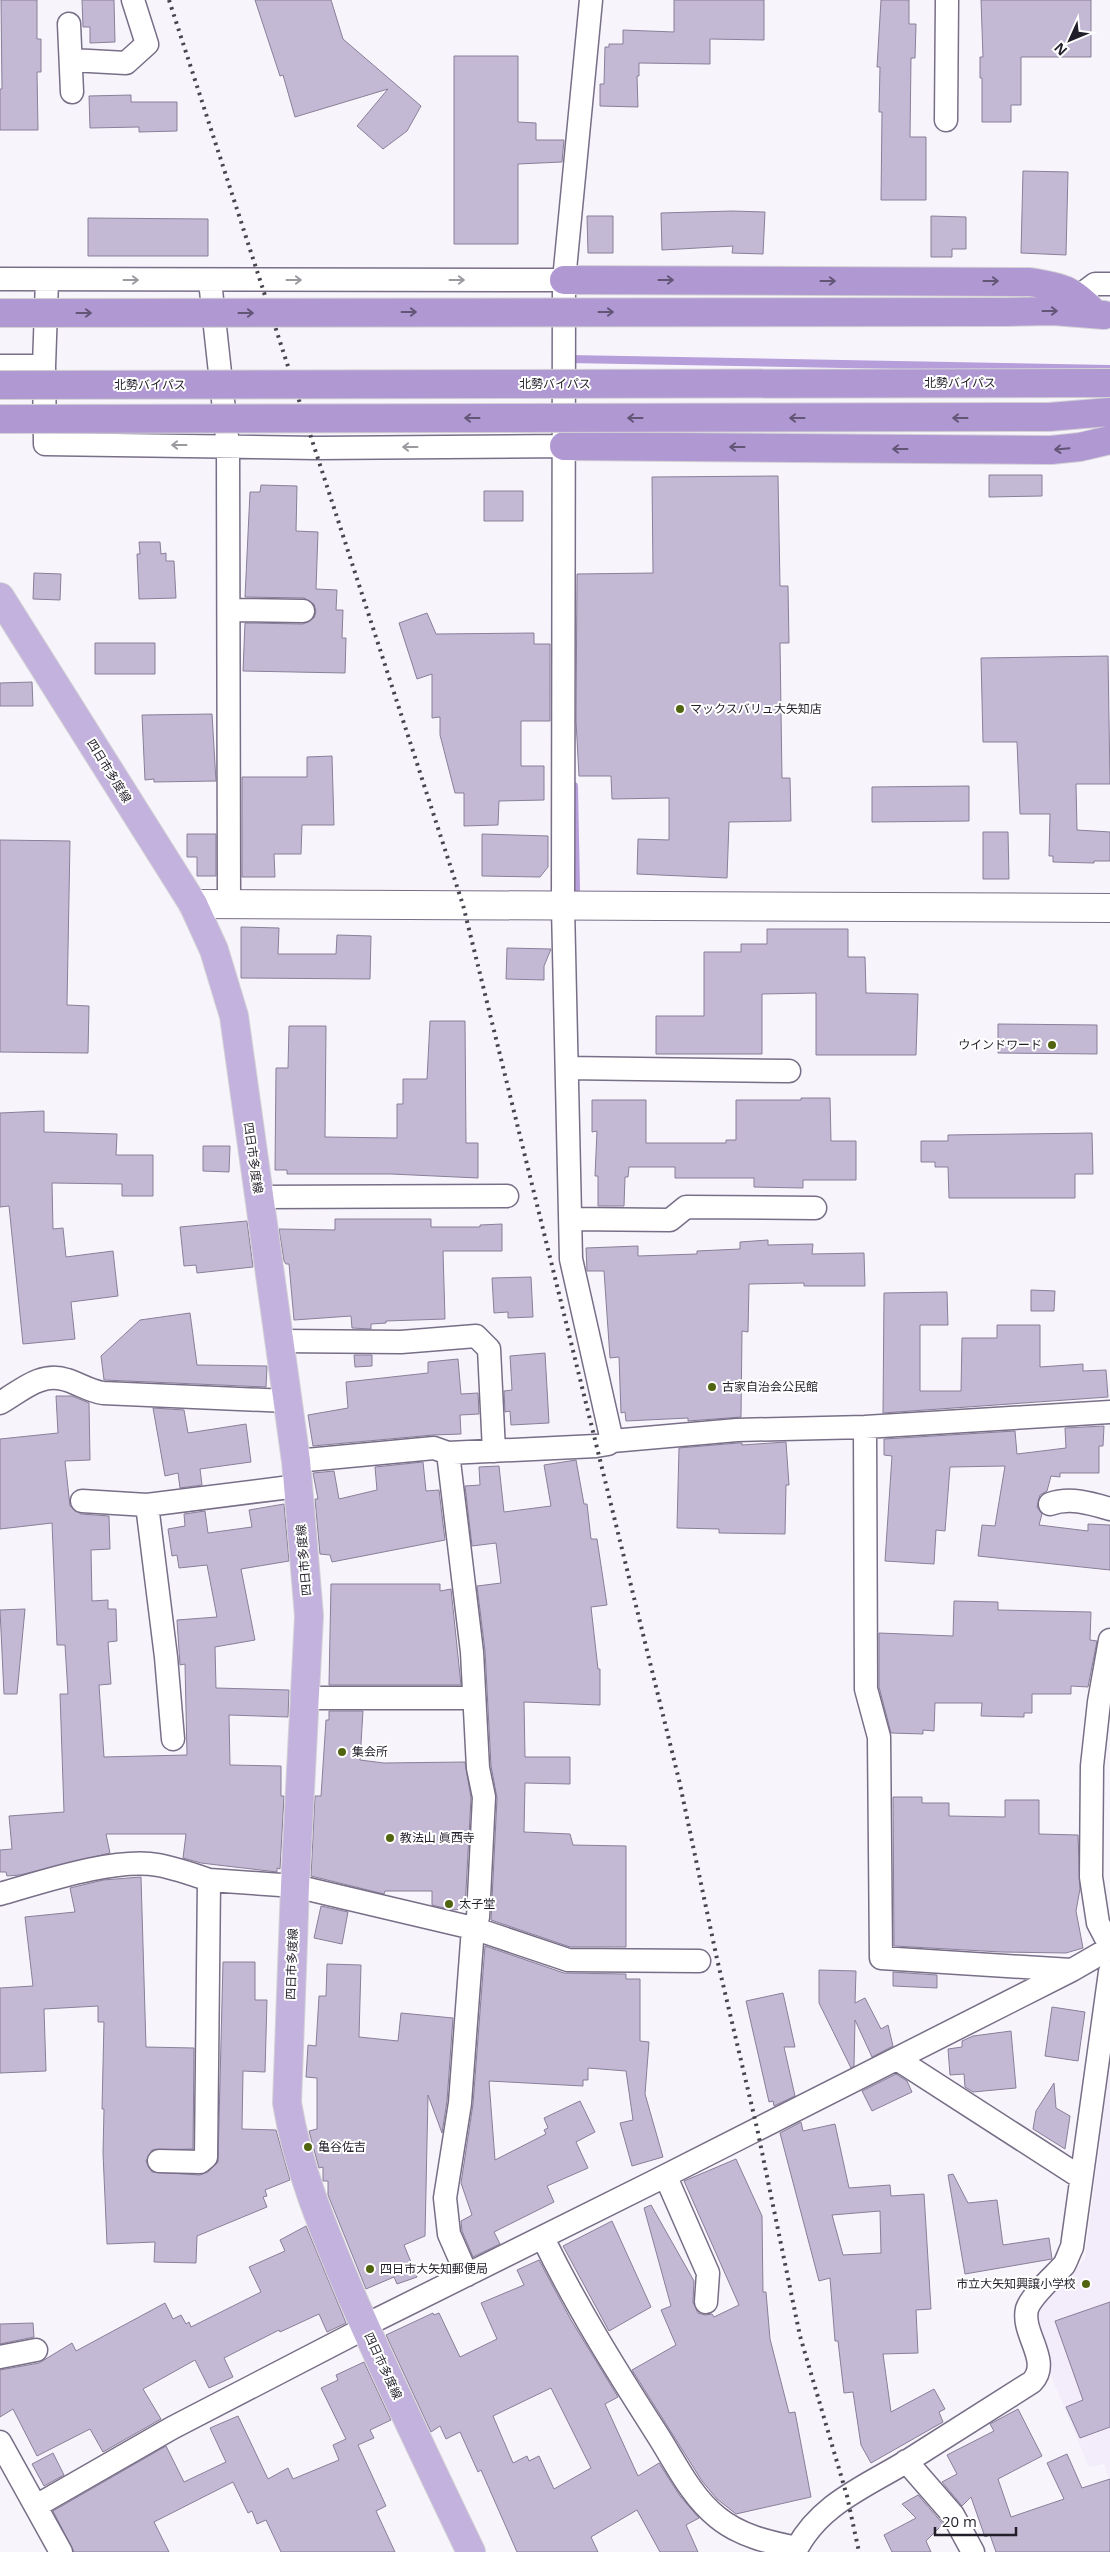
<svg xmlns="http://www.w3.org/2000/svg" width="1110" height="2552" font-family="'Open Sans','Noto Sans JP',sans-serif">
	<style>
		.built { fill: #f2ecfb }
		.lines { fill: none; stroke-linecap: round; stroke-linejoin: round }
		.stream { stroke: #b69edb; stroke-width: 8 }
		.building { fill: #c4b9d5; stroke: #897f99; fill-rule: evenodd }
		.minor-casing { stroke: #786e87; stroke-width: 25 }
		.tertiary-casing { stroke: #786e87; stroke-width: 30 }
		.primary-casing { stroke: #d3d2d4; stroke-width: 30 }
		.trunk-casing { stroke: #d3d2d4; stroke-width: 30 }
		.minor { stroke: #fff; stroke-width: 22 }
		.tertiary { stroke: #fff; stroke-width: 28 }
		.primary { stroke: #c4b2de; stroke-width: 28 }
		.trunk { stroke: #b098d3; stroke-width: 28 }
		.rail { stroke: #48444e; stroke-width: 4; stroke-dasharray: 2.5 5; stroke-linecap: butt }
		.trunk-bridge-casing { stroke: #d3d2d4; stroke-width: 30; stroke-linecap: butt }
		.trunk-bridge { stroke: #b098d3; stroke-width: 28 }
		.oneway { stroke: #9c9a9f }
		.oneway2 { stroke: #625575 }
		.poi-dot { fill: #51640f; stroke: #fff; stroke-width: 2 }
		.labels { text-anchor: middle; stroke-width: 4; stroke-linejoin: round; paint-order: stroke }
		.street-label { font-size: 12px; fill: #221e29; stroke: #fff }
		.poi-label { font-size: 12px; fill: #221e29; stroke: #fff; text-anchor: start }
	</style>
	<rect width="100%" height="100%" fill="#f7f5fb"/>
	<path class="built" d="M1110,2065V2481L1104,2464L1089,2467L1047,2366L1038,2309L1085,2259Z"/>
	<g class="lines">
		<path class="stream" d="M569,362V359L1110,369
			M574,786L576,889"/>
	</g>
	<path class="building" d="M1,0H37V39H41V72H37L38,130H0V89H2Z
		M82,0H114L115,42L90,43V27H83Z
		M255,0H331L343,39L421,106L407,131L383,149L357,126L388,89L295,117L283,75L280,76Z
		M674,0H764V40L710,39V64L639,63V76H637L638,107L600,106V84H604L605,47H609V44H623V30L674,32Z
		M881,0H909V24H916L915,58H911L910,137H926V200H881L882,112H879L880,67H877Z
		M981,0H1091V57H1021V105H1011V122H982V78H980V57H983Z
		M454,56H518V122L536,123V140H564L562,162L518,164V244H454Z
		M131,95V102H177V131L139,132V127L90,128L89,96Z
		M1023,171L1068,172L1066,255L1021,253Z
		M732,211L765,212L763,254L732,253L733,246L662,250L661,213Z
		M587,216H613V253H588Z
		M931,216L966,217V249H952V257H931Z
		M88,218L208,219V256H88Z
		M989,475H1042V496L989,497Z
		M778,476L780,586H788L789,643H780L782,778H790L791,821L729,822L727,878L637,874L638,839L669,840V798L612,799L611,776H579L576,721L577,574L653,573L652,477Z
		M261,485L297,486L296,531L318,532L316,589L337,590L336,610H343L342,638H346L345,673L243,671L245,623L303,624L314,618L316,612L314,604L304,598L245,597L250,492H260Z
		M484,491H523V521H484Z
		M139,542H160L161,554L166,553V561H174L176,598L139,599L137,554H140Z
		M34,573L61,574L60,600L33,599Z
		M427,613L436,634L534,633V644H550V721H521V766H544V800L499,801L498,825L464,826V793H455L440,735V717L432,718V674L417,679L399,623Z
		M95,643H155V674H95Z
		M1108,656L1110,784H1076L1077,830L1110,832V861H1094V863L1053,862V856H1049L1050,814H1020L1017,742H983L981,658Z
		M32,682L33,706H0V683Z
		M212,714L216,781L154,782V779L145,780L142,715Z
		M332,756L334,825H302L301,854H274L275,877H242V777H307V757Z
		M969,786V821L872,822V787Z
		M983,832H1008L1009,879H983Z
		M187,834H216V876H197V857H187Z
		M482,834L548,836V867L540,877L482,876Z
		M0,840L70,841L67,1005L89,1006L88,1053L0,1052Z
		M241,927L279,928L278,954H336L337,935L371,936L370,979L241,978Z
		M767,929H848V957H865L866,993L918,994L916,1055H816V993L762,994V1054H656V1016H704V952H741V944H767Z
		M507,948L551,949L544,966V980L506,979Z
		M430,1021H465L466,1143H478V1178L391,1174H287V1170H275L276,1068H288L289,1026H326L325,1137L397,1138V1104H403V1079H427Z
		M998,1024L1097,1025V1054L998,1053Z
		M801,1098H830L831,1141H856V1180H803V1188L754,1187V1178H675V1167H629L628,1177H625L624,1206H598V1176H595L597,1131L592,1132V1100H646V1143H726V1140H736V1100H801Z
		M44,1111V1132L117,1134L116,1155H153V1196H122V1184L52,1183L53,1229L63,1228L66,1257L113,1251L118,1296L71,1302L75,1339L23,1344L9,1206L0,1207V1113Z
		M1092,1133L1093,1174H1075V1198H949L948,1167H935V1162H921V1141H948V1135Z
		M203,1146H230L229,1172L203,1171Z
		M335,1219H431V1227H480V1225L502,1224V1251H443L445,1319L386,1321V1323L371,1324V1329L352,1328L351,1316L294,1320L289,1264H286L284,1261L279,1229L335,1230Z
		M247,1221L253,1267L197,1273L196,1265L184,1266L180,1227Z
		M768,1240V1245L813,1244L812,1254L864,1253L865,1286H804V1283L749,1284L748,1332L742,1331L741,1417L688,1421V1418L626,1421L625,1412L621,1413L619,1357L610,1358L604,1271H587L586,1248L638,1246V1256L697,1254V1251L740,1249V1242Z
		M531,1277L533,1317L508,1318V1312L494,1313L492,1278Z
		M1031,1290L1055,1291L1054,1311H1031Z
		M947,1292L948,1325H920V1391H961L962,1338H997V1325H1040V1367L1083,1364V1371L1106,1370L1108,1397L883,1413L884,1293Z
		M190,1313L197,1365L267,1366L266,1387L104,1380L101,1356L140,1320Z
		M545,1353L549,1423L511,1425L510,1411L505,1412L504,1391L512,1390L510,1356Z
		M354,1355H372V1366L355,1367Z
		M458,1359L461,1394L478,1393L479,1414L460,1415L461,1434L433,1435L313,1446L308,1415L348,1408L346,1382L428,1373V1362Z
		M56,1396H72L89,1403L90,1460L65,1461L70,1506L81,1514L109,1516L110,1549L91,1550L92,1601L108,1600V1609H116L117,1641L108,1642L111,1684L99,1685L104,1757L187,1755L185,1664L180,1665L177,1620L217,1617L207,1565L179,1568L177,1555L172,1556L168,1529L185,1526L184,1514L205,1511L208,1533L252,1527L249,1510L284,1504L289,1561L241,1569L255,1640L215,1647L216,1688L289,1690L288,1717L229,1715L230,1765L281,1766V1796H284L280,1869L277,1868V1872L201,1863L183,1858L186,1834H106L110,1853L20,1875L7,1876L6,1872H0V1850L12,1849L9,1816L64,1812L60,1694H68L65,1645H57L52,1523L0,1529V1439L58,1433Z
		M153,1408L184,1410L188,1433L246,1424L251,1462L200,1469L202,1485L180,1488L178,1473L165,1476Z
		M1104,1426L1103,1446H1099V1473H1060V1477L1051,1476L1047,1491L1040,1495L1037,1507L1042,1514L1039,1525L1088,1531V1524L1110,1525V1570L978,1556L982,1525L995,1526L1005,1466L950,1467L945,1531L936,1530L934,1564L885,1561L892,1456L884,1455V1439L1015,1431L1017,1454L1066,1448L1065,1428Z
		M786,1442L789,1485H786L785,1534L719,1533V1529L677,1528L679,1448L738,1443H742V1445Z
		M576,1460L584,1504H587L591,1539H597L607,1605L591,1607L598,1669H600V1705L524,1702L525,1757H570V1784L525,1783L524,1832L570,1834L573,1845L626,1846V1947H570L491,1920L497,1798L491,1766L485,1651L477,1586L501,1583L496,1543L472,1546L465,1486L480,1485L479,1467L499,1466L504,1512L551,1506L544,1465Z
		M423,1462L426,1491L439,1490L445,1540L332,1562L330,1555L320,1554L315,1499H318L313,1473L334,1471L339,1499L377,1490L375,1467Z
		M331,1584H440V1591L451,1589L461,1685H329Z
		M954,1601L998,1602V1610L1091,1612L1090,1640L1097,1641L1088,1687L1071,1686V1694H1032V1713H1024V1717L981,1716L982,1703H935L934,1731L923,1730V1734L891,1733L879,1687V1633L953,1636Z
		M25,1609L17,1694H4L0,1610Z
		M329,1711H363L360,1760L384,1763L465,1762L471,1798L465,1909L452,1910L432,1905V1891H385L384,1894L311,1876L315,1796H321L326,1720H329Z
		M893,1797H922V1803H949V1816L1005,1817V1800H1039V1834L1078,1835L1080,1889L1076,1911L1083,1948L1066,1953L1001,1952L894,1946Z
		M141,1877L146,2047L194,2048L193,2149L152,2150L146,2161L152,2172L200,2175L208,2172L218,2162L223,1962H255V2000H267L265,2072L243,2071L242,2129L276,2130L290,2180L265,2190L267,2196L263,2197L267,2207L197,2236L196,2263L154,2262L155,2242L107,2244L103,2153L104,2109H102L104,2022H98V2006L44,2009L46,2071L0,2073V1988L33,1986L25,1917L75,1912L70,1888L103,1880Z
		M321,1906L348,1912L342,1944L314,1938Z
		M485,1946L564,1973L626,1974V1979H640V2041L649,2042L645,2094L663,2157L632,2166L620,2123L633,2120L626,2071L588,2068V2080H583V2086L489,2081L495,2160L546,2134L544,2130L548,2128L544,2118L580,2101L595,2132L576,2142L588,2168L547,2186L554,2202L494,2232L500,2244L473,2257L462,2231L461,2221L472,2215L461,2183L473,2104Z
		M327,1964L361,1965L359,2037L398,2041L401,2013L453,2018L447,2101L442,2133L428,2095L425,2236L404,2245L417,2277L397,2284L394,2277L366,2289L328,2195V2181H323V2167L319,2168L309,2131L317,2129V2078L306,2077L308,2045L316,2046L319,1996H326Z
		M819,1970L856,1971L855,2003L865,1998L881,2029L888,2025L893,2046L872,2057L855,2020L854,2066L851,2068L819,2003Z
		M893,1972L937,1975V1988L893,1986Z
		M783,1993L795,2047H784L795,2096L774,2106L773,2101L769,2102L746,2001Z
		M1052,2007L1085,2012L1078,2061L1045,2056Z
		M1011,2031L1016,2088L973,2092L965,2087L964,2074L950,2075L948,2049L962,2047V2041L973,2036Z
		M896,2074L907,2081L912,2092L872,2111L862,2091Z
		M1054,2083L1056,2108L1070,2116L1065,2149L1033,2129L1036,2111Z
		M801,2122L803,2131L835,2124L849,2188L890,2185L891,2196L924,2194L931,2309L916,2310L918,2353L883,2354L891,2412L934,2389L945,2409L939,2412L943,2422L871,2463L861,2445L853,2392L844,2393L838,2341H835L830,2278L819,2281L780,2133ZM880,2211L881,2253L843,2255L832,2215Z
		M736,2159L762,2216L763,2292H766L770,2339L789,2413L795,2412L811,2497L736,2514L717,2499L702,2481L632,2370L676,2345L661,2310L671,2306L644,2208L651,2205L694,2281L693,2302L698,2313L705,2315L712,2314L714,2317L739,2305L684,2181Z
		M953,2174L968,2203L997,2200L1003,2245L1049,2238L1052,2259L965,2274L948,2175Z
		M612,2221L651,2307L609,2331L563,2246Z
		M306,2226L346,2323L327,2332L319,2314L280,2332L279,2330L224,2358L233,2377L209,2388L195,2360L143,2389L161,2419L103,2452L90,2429L37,2456L13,2409L0,2417V2370L39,2363L72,2343L76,2351L165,2303L173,2319L181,2315L186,2324L189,2322L191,2327L261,2292L249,2267L285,2251L280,2240Z
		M539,2260L571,2320L618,2397L605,2404L638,2476L659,2463L680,2496L699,2518L686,2525L698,2552H660L637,2510L591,2537L598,2552H517L481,2470L478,2472L460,2432L446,2439L440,2426L431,2432L386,2335L433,2313L434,2315L439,2313L460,2357L497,2339L481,2303L524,2285L517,2270ZM551,2388L591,2468L554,2489L539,2456L529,2461L527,2456L513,2463L493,2416Z
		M1110,2302V2427L1080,2438L1066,2407L1083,2400L1055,2321Z
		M33,2323L34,2337L0,2344V2324Z
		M364,2362L391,2420L370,2430L374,2438L358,2445L386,2506L376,2511L395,2552H281L266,2520L257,2524L252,2511L248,2513L233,2482L154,2522L169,2552H74L53,2511L166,2446L184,2482L226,2462L210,2428L238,2416L268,2479L288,2468L293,2479L339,2460L333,2445L346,2439L321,2388L338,2380L336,2375Z
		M1018,2409L1042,2456L998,2479L1011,2517L1064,2499L1047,2463L1067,2454L1082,2488L1110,2479V2552H996L990,2535L985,2537L971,2497L962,2506L942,2482L957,2474L947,2455L994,2431L990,2424Z
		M53,2453L64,2475L44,2486L32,2464Z
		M918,2495L943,2524L926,2541L931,2552H892L884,2535L916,2518L902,2504Z"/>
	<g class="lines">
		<defs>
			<path id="minor" d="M591,0L564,280L563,907L571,1259L612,1441
				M69,24L72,92
				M71,60L126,63L147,44L133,0
				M946,120L947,0
				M0,279L564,280
				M47,280L44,366L45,444L316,448L564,446
				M210,281L228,446L229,905
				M1079,296L1095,284H1110
				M0,366H44
				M229,610L303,611
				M567,1068L789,1071
				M259,1197L507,1196
				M571,1219L670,1220L686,1207L815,1208
				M279,1341L401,1342L476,1336L489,1349L494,1451
				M0,1403C21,1391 41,1371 67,1380C80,1384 89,1391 103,1393L287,1401
				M865,1427L866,1689L879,1737L881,1958L1071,1970
				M448,1453L472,1652L478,1768L484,1797L478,1917L473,1928L460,2103L445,2198L449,2234L467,2275
				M296,1461L434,1448L448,1453L596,1446L608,1444L612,1441L737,1430L865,1427L1110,1412
				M82,1501L147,1505L166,1657L173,1739
				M1050,1504C1070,1497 1090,1503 1110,1509
				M147,1505L298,1486
				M1110,1640L1099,1702L1092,1766L1091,1877L1098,1923L1110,1946
				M305,1698H474
				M0,1894C42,1882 116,1857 158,1865C175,1868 192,1874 209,1880
				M897,2059L1080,2177
				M159,2161L200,2162L206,2157L209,1880L295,1886L473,1928L568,1960L699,1961
				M666,2177L708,2273L706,2302
				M543,2238C576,2306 616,2370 657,2434C675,2462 690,2495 717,2517C740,2536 768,2542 797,2548
				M0,2357L36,2350
				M0,2442L61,2552
				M906,2461L953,2515L973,2552
				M36,2506L172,2428L365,2328L376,2320C609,2205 840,2088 1072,1970L1110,1948
				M795,2552C818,2504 867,2486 909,2460C950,2434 991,2408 1032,2382C1052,2361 1021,2334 1027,2309C1031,2296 1054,2276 1064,2265C1067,2260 1069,2253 1072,2247L1110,1972"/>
			<path id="tertiary" d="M193,904L1110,908"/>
			<path id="primary" d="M0,597L193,904L214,950L234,1016L296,1461L309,1616L295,1886L287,2103C298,2169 323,2228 349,2290C387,2378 429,2465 471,2552"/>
			<path id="trunk" d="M564,280L1030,282C1062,287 1072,289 1094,313
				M1005,312L1053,311L1104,315
				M1009,417H1049L1110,412
				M564,446L1051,450L1080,447L1110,440"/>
		</defs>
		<use href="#minor" class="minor-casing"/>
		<use href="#tertiary" class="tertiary-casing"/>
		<use href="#primary" class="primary-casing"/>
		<use href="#trunk" class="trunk-casing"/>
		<use href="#minor" class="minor"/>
		<use href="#tertiary" class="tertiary"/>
		<use href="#primary" class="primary"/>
		<use href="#trunk" class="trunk"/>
		<path class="rail" d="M169,0L463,905L679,1780L717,1959L757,2128L800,2336L847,2496L859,2552"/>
		<defs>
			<path id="trunk-bridge" d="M0,313L1005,312
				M0,385L1110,383
				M0,419L1009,417"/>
		</defs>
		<use href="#trunk-bridge" class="trunk-bridge-casing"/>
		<use href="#trunk-bridge" class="trunk-bridge"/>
	</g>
	<defs><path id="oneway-shaft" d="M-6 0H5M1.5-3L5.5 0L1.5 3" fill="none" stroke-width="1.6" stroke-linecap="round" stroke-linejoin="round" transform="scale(1.25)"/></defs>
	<g class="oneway">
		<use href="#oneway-shaft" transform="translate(131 280)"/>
		<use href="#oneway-shaft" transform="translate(294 280)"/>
		<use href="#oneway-shaft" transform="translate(457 280)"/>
		<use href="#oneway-shaft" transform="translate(179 445) rotate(-180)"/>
		<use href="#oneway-shaft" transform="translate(410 447) rotate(180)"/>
	</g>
	<g class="oneway2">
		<use href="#oneway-shaft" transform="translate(666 280)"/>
		<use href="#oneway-shaft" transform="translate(828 281)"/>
		<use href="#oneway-shaft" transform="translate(991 281)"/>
		<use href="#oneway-shaft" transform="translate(1050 311)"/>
		<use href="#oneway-shaft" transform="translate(409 312)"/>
		<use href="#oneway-shaft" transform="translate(606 312)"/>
		<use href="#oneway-shaft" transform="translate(84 313)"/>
		<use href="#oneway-shaft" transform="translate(246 313)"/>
		<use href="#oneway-shaft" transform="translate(472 418) rotate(180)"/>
		<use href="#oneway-shaft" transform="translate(635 418) rotate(180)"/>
		<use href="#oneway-shaft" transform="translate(797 418) rotate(180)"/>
		<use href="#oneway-shaft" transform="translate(960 418) rotate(180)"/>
		<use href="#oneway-shaft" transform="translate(737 447) rotate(-180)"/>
		<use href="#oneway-shaft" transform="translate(900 449) rotate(-180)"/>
		<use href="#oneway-shaft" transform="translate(1062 449) rotate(175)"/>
	</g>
	<g class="poi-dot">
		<circle cx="680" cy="709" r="5"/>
		<circle cx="1052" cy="1045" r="5"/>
		<circle cx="712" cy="1387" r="5"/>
		<circle cx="342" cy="1752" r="5"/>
		<circle cx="390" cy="1838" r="5"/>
		<circle cx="449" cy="1904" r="5"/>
		<circle cx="308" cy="2147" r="5"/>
		<circle cx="370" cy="2269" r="5"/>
		<circle cx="1086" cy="2284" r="5"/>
	</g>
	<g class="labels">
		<g class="street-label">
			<text x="960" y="387">北勢バイパス</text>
			<text x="555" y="388">北勢バイパス</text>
			<text x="150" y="389">北勢バイパス</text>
			<text transform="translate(109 771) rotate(58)" y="4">四日市多度線</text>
			<text transform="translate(253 1158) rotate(82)" y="4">四日市多度線</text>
			<text transform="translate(304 1560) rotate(-95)" y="4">四日市多度線</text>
			<text transform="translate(292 1964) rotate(-88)" y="4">四日市多度線</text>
			<text transform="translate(383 2366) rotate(65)" y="4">四日市多度線</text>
		</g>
		<g class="poi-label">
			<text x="690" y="713">マックスバリュ大矢知店</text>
			<text x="1042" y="1049" text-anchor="end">ウインドワード</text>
			<text x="722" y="1391">古家自治会公民館</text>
			<text x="352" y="1756">集会所</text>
			<text x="400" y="1842">教法山 眞西寺</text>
			<text x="459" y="1908">太子堂</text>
			<text x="318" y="2151">亀谷佐吉</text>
			<text x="380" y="2273">四日市大矢知郵便局</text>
			<text x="1076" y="2288" text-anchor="end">市立大矢知興譲小学校</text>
		</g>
	</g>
	<g transform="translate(1070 40) rotate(226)" stroke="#ffffff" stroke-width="4" paint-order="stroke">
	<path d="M0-4L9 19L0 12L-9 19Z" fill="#221e29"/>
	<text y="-8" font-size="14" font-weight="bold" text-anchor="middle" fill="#221e29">N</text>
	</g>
	<path d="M935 2527v8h81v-8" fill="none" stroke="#221e29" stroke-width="2.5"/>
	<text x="942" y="2527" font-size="15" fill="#221e29" stroke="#ffffff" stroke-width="4" paint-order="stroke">20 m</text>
</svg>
